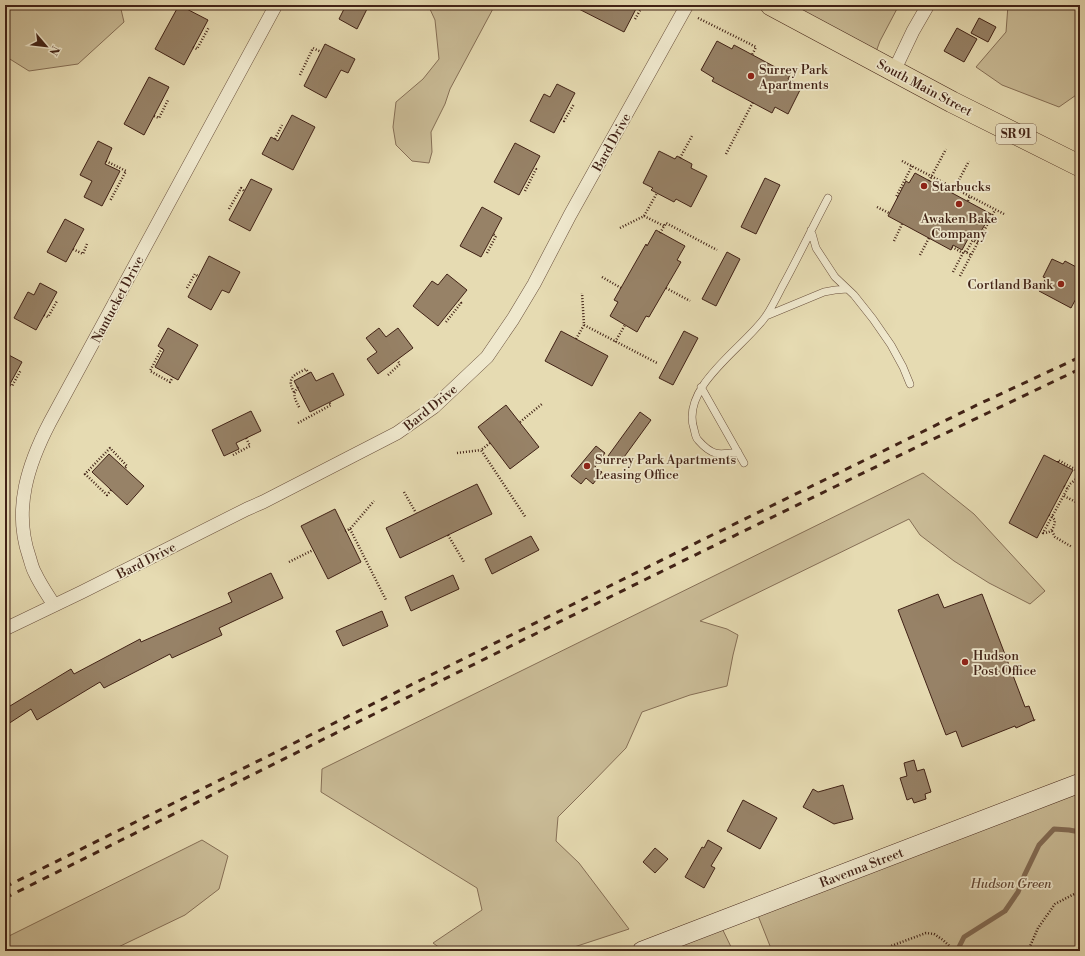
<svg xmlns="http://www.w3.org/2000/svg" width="1085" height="956" font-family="'Libre Bodoni',serif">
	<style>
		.green { fill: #cabc97; stroke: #866f56 }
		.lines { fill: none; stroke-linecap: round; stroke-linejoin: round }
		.stream { stroke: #826b54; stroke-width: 5 }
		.building { fill: #978267; stroke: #412216 }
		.lane-casing { stroke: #6a503d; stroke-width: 8 }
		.street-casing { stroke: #6a503d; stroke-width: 14 }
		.secondary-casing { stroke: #412216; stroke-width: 20 }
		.primary-casing { stroke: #412216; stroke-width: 22 }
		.path { stroke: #412216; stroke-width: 2.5; stroke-dasharray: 1 2; stroke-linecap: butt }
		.lane { stroke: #efe8cd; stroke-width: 7 }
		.street { stroke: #efe8cd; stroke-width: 13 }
		.secondary { stroke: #efe8cd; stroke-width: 19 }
		.primary { stroke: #e6dbb2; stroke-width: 21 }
		.rail { stroke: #412216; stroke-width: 3; stroke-dasharray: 7 7; stroke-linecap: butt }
		.poi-dot { fill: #8f2418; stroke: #efe8cd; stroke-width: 1.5 }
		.labels { text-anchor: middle; stroke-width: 3.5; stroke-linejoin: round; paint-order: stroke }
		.shield { fill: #efe8cd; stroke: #755d4d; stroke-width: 1 }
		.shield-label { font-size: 12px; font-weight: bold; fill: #412216 }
		.poi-label { font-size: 13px; fill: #412216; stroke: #efe8cd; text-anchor: start }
		.street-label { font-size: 13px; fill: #412216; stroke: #efe8cd }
		.park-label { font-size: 13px; font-style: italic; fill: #634836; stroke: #efe8cd }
	</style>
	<rect width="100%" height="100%" fill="#e6dbb2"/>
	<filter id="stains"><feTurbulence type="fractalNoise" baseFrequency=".005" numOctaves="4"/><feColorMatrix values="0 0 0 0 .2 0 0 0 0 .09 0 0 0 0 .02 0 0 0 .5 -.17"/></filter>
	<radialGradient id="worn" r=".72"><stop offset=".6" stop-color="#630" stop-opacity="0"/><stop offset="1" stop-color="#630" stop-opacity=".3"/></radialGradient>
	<path class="green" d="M5,5H120L124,22L78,64L29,71L5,56Z
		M429,5H495L450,89L445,104L431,132L432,152L429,163L412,161L396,145L393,127L396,102L423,79L439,59L435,20L429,7Z
		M768,5H899L880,41L873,60Z
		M1008,5H1080V94L1079,93L1059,107L1002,85L976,67L1006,32Z
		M923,473L974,514L1045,591L1030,604L989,583L954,561L920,535L909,519L700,621L727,629L738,635L733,655L727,686L690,695L642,712L626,748L588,787L558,817L556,841L579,863L629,929L562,951H444L433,943L482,910L477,888L321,792L322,769Z
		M1080,783V951H772L755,908Z
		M202,840L228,856L219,889L185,915L110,951H5V938Z
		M719,922L733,951H646Z"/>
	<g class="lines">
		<path class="stream" d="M957,951L964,937L1005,911L1018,892L1025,874L1039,845L1054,829L1069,830L1080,832"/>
	</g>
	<path class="building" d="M179,5L208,20L184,65L155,49Z
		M346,5H369L357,29L339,19Z
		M571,5H638L624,32Z
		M979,18L996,27L988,42L971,33Z
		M957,28L977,39L964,62L944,51Z
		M717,41L732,49L734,45L790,75L788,79L802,86L788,114L775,107L772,113L712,81L714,78L701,70Z
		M325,44L355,59L348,73L341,70L326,98L304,86Z
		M149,77L169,87L144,135L124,124Z
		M557,84L575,93L554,133L530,121L544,94L550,97Z
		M292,115L315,127L293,170L262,154L271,137L278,141Z
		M98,141L112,148L105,164L120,171L102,206L84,197L92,181L80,175Z
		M515,143L540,156L519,195L494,182Z
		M659,151L675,159L677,156L692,164L691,168L707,176L691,207L676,199L674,202L651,190L653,188L643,183Z
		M915,173L991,214L976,240L969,237L962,250L953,245L951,250L888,216L906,181L909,183Z
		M765,178L780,185L756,234L741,227Z
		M251,179L272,189L250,231L229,220Z
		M482,207L502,218L481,257L460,246Z
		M65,219L84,229L66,262L47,252Z
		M656,230L685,246L677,260L681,262L649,317L646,316L637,332L610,316L618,302L614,300L646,244L647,246Z
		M727,252L740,259L716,306L702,299Z
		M209,256L240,272L229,293L222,290L211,310L188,297Z
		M1052,259L1063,264L1065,261L1080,269V291L1071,308L1039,291L1046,278L1043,277Z
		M447,274L467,290L438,326L413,306L432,281L438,285Z
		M40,283L57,292L36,330L14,318L28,292L34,295Z
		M168,328L198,345L178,380L155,367L164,350L158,346Z
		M379,328L386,337L398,328L413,348L378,374L367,359L377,352L366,338Z
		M561,331L608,356L592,386L545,361Z
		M684,331L698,338L673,385L659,378Z
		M5,353L22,362L5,393Z
		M311,372L316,381L333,373L344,395L310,412L294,381Z
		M506,405L539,447L510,469L478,427Z
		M251,411L261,431L236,443L239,449L224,456L212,430Z
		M640,412L651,420L619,464L608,456Z
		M596,446L605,453L595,467L602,472L593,484L586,478L581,484L571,476Z
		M109,454L144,486L127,505L92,472Z
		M1044,455L1073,470L1037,538L1009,523Z
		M477,484L492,514L400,558L386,528Z
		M335,509L361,562L328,579L301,526Z
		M531,536L539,550L492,574L485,559Z
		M271,573L283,598L219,628L222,635L172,658L170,654L104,688L100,682L37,720L31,709L5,726V709L71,669L74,674L140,639L141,642L232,602L228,593Z
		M453,575L459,589L411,611L405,597Z
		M938,594L944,608L982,594L1025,707L1029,706L1034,720L1016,728L1015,726L962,747L956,731L946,735L898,610Z
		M382,611L388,626L343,646L336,631Z
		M914,760L917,771L924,769L931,792L925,794L926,799L914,803L912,798L907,800L900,778L907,776L904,763Z
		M843,785L853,819L834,824L803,807L813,789L818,792Z
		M743,800L777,818L760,849L727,831Z
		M708,840L722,848L711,866L715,868L704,888L685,877L702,847L704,848Z
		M655,848L668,859L655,873L643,862Z"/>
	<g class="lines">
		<defs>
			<path id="lane" d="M811,230L816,248L835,277L854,295L873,319L891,345L903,367L910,384
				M766,316L824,292L835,290L847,289
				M701,387L744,463
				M738,452C718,455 712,456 698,440C695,437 695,432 694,429C680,386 745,347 766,316C772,307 777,297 782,287C798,258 812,228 828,198"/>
			<path id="street" d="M894,71L913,31L928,5
				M54,605C47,594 40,584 35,573C32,568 31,562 29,556C13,509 28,464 50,422L276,5
				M5,629L82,592L247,509L263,502L397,433L434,407L487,357L513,319L534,284L570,215L687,5"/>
			<path id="secondary" d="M642,951L1080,783"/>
			<path id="primary" d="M771,5L952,102L1080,166"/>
		</defs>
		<use href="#lane" class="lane-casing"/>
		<use href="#street" class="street-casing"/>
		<use href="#secondary" class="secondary-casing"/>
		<use href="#primary" class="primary-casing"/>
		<path class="path" d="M340,5L344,8
			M218,7L219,5
			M698,18L756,47L752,55
			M635,19L642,7L638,5
			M193,47L197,49L209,27
			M300,75L313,48L321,52
			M154,116L159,118L168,100
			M561,119L564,121L574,104
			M275,139L282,125
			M726,154L753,102
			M680,158L692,136
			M106,161L126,171L110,201
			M902,161L1004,214
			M929,181L946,149
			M525,191L536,169L534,168
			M952,193L969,161
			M898,197H896L912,166
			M968,201L970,196
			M877,207L889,213
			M229,209L241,188L244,191
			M644,216L664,226
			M620,228L644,216L657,193
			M660,233L666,223L717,250
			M969,238L978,243
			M894,241L902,224
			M952,247L963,253
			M73,249L83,254L87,244
			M966,252L973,240
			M487,253L496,236L493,234
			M920,255L929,238
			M953,272L964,251L971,255
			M960,276L995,210
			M602,277L621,288
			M187,288L195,274L199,277
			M666,288L690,301
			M44,315L48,317L57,301
			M446,322L461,303L459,301
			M584,325L657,363
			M576,339L584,325L582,293
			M615,342L625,325
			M162,348L150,371L170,382L173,377
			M388,375L400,364L397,360
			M10,385L12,386L21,370
			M298,387C291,396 296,400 300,409
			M294,392C286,378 294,375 306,369L309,374
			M520,422L542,404
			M298,423L331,405L329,402
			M490,443L481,450L526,518
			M457,453L481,450
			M233,455L250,446L246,438
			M1058,462V460L1080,472
			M1064,486L1068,489
			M111,490L107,495L85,474L110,448L127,466L125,468
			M404,492L416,513
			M1064,496L1080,504
			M1049,515L1052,517L1055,520C1054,528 1052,533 1043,533L1070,484L1076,479L1080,477
			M350,529L386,600
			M345,531L350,529L374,501
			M1052,531L1055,537L1072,547
			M448,535L464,562
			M289,562L313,550
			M1034,720L1035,721
			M884,951L891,946L926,933L934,934L943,940L955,951
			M1028,951L1038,928L1055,904L1080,891"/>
		<use href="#lane" class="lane"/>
		<use href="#street" class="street"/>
		<use href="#secondary" class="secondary"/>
		<use href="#primary" class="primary"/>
		<path class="rail" d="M5,887L704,539L979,404L1080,357
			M5,898C363,720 719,540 1080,369"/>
	</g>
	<g class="poi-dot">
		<circle cx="751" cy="76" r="4"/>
		<circle cx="924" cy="186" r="4"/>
		<circle cx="959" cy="204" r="4"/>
		<circle cx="1061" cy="284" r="4"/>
		<circle cx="587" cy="466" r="4"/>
		<circle cx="965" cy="662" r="4"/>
	</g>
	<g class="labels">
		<rect class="shield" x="996" y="124" width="40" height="20" rx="3"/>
		<g class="shield-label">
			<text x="1016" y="138">SR 91</text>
		</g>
		<g class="poi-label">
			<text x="759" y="74">Surrey Park<tspan x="759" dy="15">Apartments</tspan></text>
			<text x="932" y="191">Starbucks</text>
			<text x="959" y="223" text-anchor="middle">Awaken Bake<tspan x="959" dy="15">Company</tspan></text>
			<text x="1053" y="289" text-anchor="end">Cortland Bank</text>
			<text x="595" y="464">Surrey Park Apartments<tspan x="595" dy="15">Leasing Office</tspan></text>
			<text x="973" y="660">Hudson<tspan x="973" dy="15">Post Office</tspan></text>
		</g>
		<g class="street-label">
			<text transform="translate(925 87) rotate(28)" y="5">South Main Street</text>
			<text transform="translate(611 142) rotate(-61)" y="5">Bard Drive</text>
			<text transform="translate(117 299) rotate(-62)" y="5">Nantucket Drive</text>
			<text transform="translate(430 407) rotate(-39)" y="5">Bard Drive</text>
			<text transform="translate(146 560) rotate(-27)" y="5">Bard Drive</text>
			<text transform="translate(861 867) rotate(-21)" y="5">Ravenna Street</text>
		</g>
		<g class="park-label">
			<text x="1011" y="888">Hudson Green</text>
		</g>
	</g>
	<rect width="1085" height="956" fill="none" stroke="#e6dbb2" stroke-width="20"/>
	<rect x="6" y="6" width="1073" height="944" fill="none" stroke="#412216" stroke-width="2"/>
	<rect x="10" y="10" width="1065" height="936" fill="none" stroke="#412216"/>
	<g transform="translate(46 46) rotate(118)" stroke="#efe8cd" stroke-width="3" paint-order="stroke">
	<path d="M0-3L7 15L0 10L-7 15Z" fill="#412216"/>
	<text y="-6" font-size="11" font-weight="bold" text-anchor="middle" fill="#412216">N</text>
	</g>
	<rect width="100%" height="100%" filter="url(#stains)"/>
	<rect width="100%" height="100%" fill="url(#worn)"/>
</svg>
